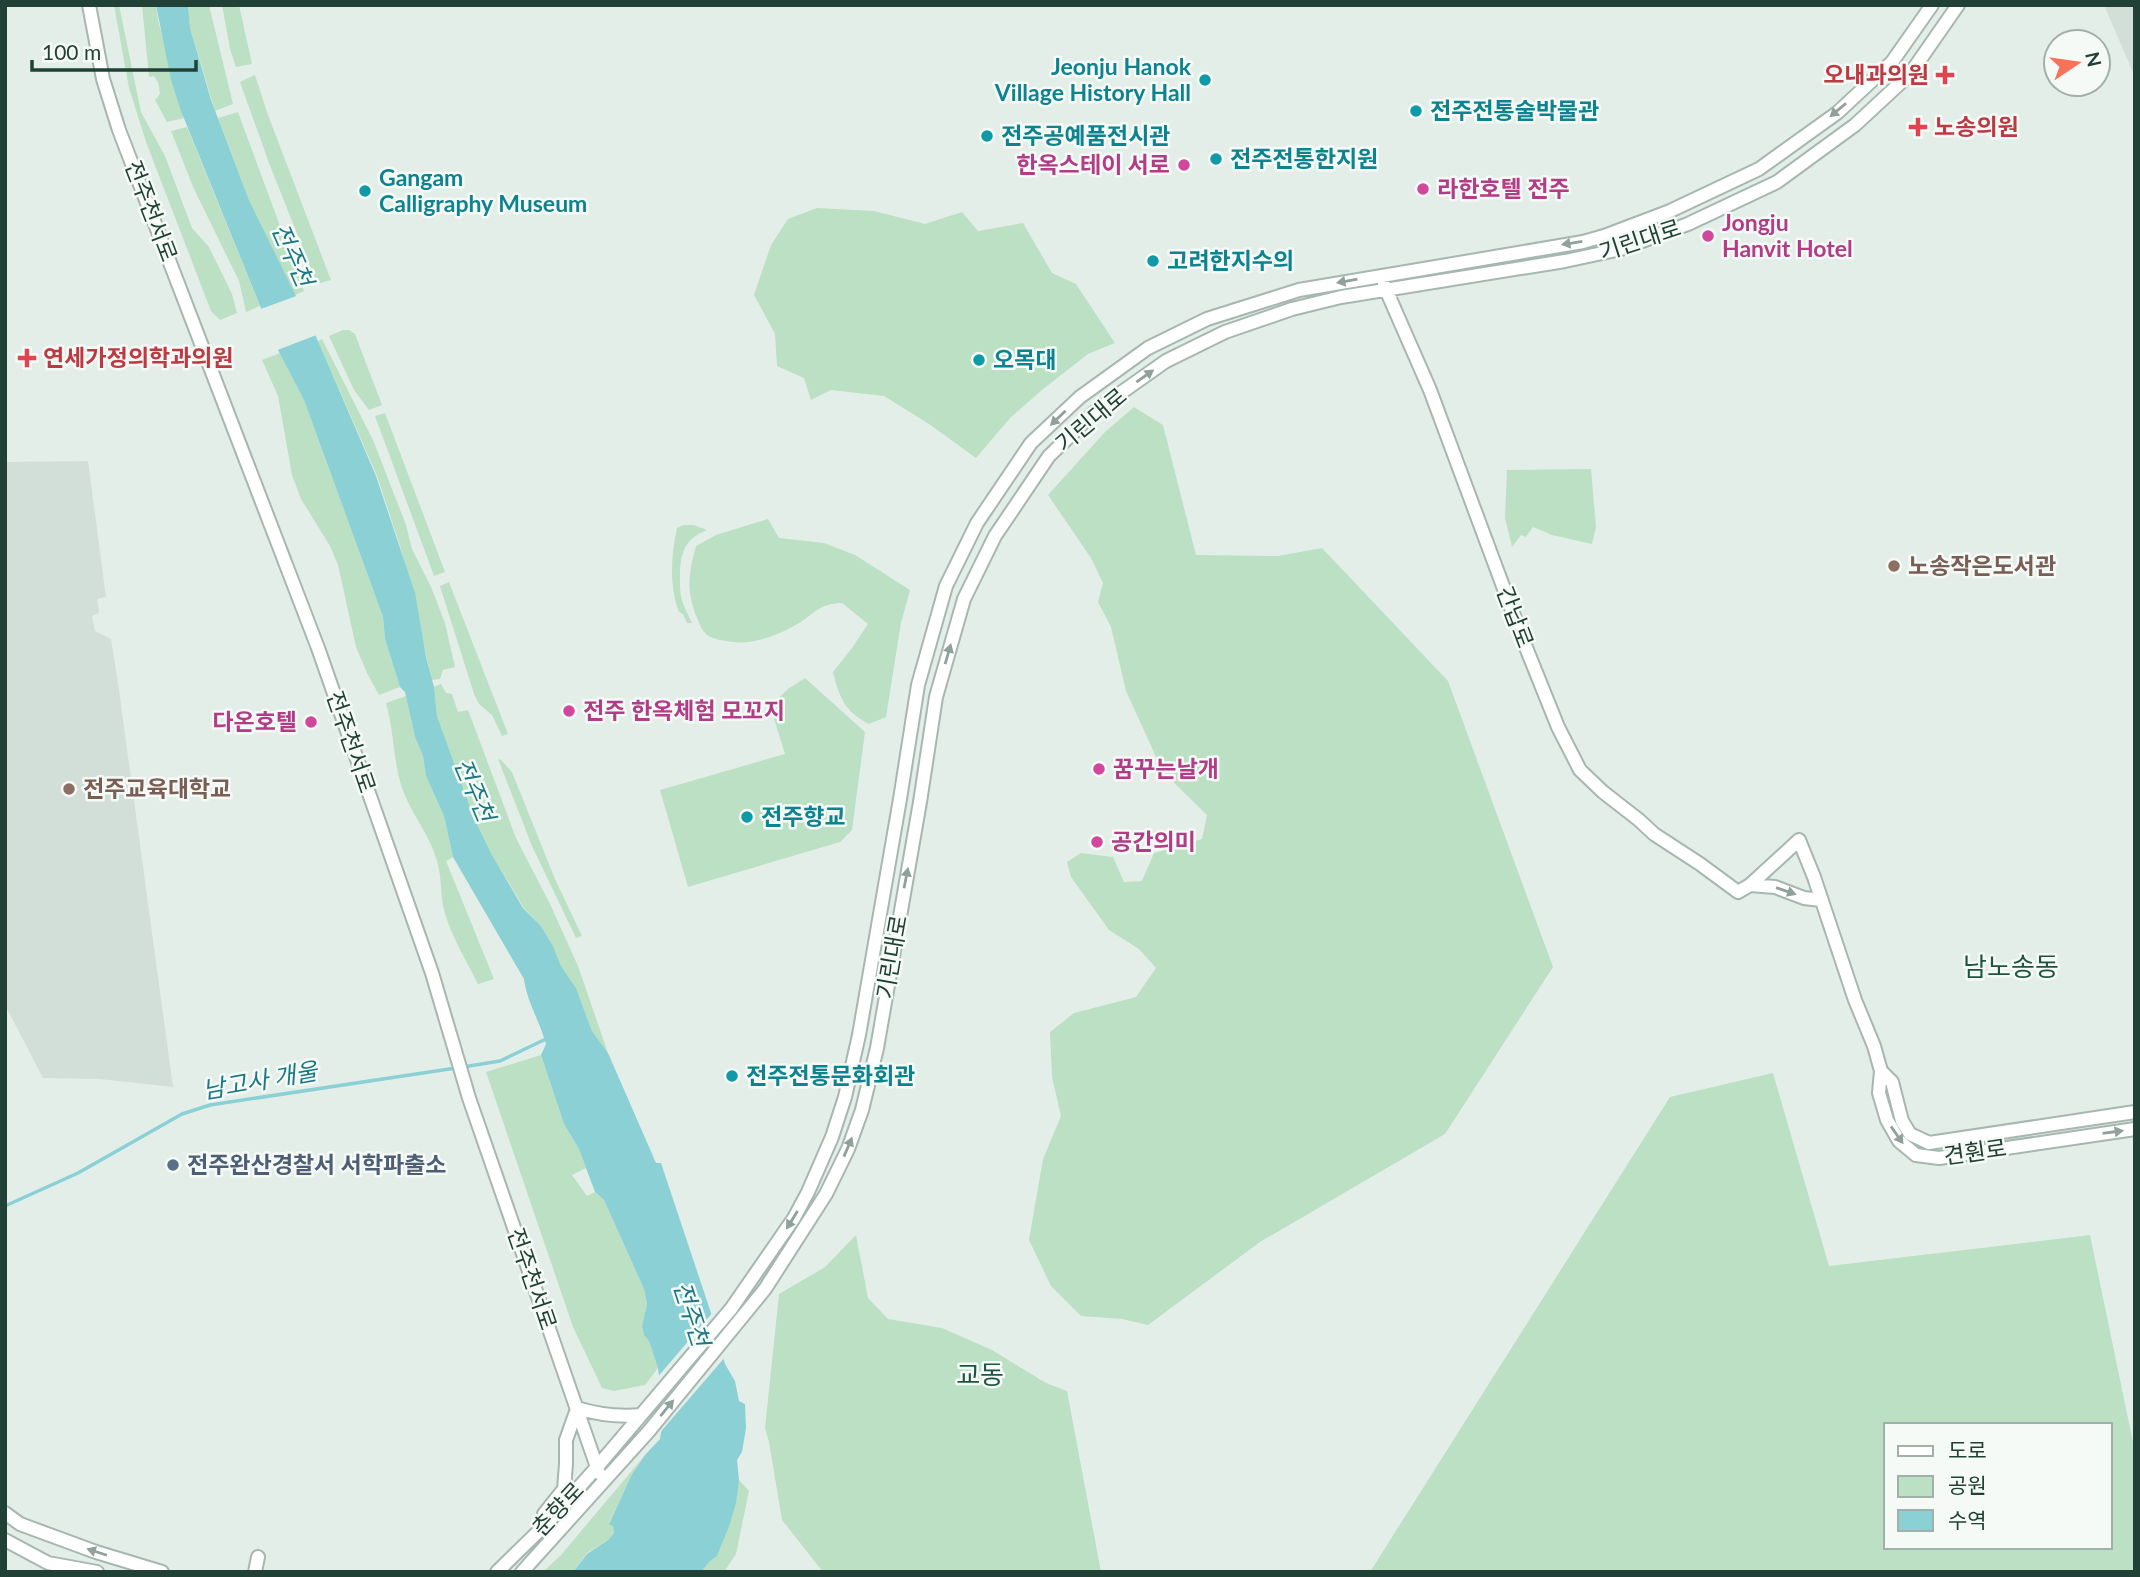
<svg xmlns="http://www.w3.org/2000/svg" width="2140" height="1577" font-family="Lato,'Noto Sans KR',sans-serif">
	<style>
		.built { fill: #d2ded8 }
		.green { fill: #bce0c3; fill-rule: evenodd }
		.water { fill: #8ad0d5 }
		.pier { fill: #e4eee9 }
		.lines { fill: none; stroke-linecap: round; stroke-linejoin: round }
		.stream { stroke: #8ad0d5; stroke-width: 3.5 }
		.minor-casing { stroke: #a6b7b0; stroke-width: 16 }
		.minor { stroke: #fff; stroke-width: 12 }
		.oneway { fill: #90a09a }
		.health-dot { fill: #e0444e; stroke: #f5faf7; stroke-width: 2.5 }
		.culture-dot { fill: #0f9aa8; stroke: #f5faf7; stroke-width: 2.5 }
		.hotel-dot { fill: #d1479c; stroke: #f5faf7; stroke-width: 2.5 }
		.education-dot { fill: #8d6e63; stroke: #f5faf7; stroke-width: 2.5 }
		.service-dot { fill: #5c6f8a; stroke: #f5faf7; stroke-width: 2.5 }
		.labels { text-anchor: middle; stroke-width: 5; stroke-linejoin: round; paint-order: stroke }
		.culture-label { font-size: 23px; font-weight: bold; fill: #0d838f; stroke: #f5faf7; text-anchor: start }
		.health-label { font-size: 23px; font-weight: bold; fill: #be3a42; stroke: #f5faf7; text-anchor: start }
		.hotel-label { font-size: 23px; font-weight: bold; fill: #b23c85; stroke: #f5faf7; text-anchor: start }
		.street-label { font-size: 23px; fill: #224136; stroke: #f5faf7 }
		.education-label { font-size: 23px; font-weight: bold; fill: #785e54; stroke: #f5faf7; text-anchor: start }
		.service-label { font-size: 23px; font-weight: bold; fill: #4e5e75; stroke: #f5faf7; text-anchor: start }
		.water-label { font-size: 24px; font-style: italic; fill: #197881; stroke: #f5faf7 }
		.quarter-label { font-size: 26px; fill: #1d5542; stroke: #f5faf7 }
	</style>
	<rect width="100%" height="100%" fill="#e4eee9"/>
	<path class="built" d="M2104,5H2135V77Z
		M88,461L106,597L97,599L99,613L92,616L95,631L111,639L118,683L173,1087L100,1079L43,1078L5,1005V462Z"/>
	<path class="green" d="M114,5H119L141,112L165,156L192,228L209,247L232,294L237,313L220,320L211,311L146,142L129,88Z
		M142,5H156L158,20L184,118L167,122L155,100L160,94L158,82L154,76L149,77Z
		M188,5H209L233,104L215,111L190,28Z
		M222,5H239L252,64L236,67L230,49Z
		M255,75L268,115L331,280L317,284L269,163L240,82Z
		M238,112L304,291L295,295L249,200L218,118Z
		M187,127L260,306L246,312L239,281L194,189L171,131Z
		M817,208L874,211L925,224L962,212L978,231L1023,223L1052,273L1076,284L1115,343L1088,354L1042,390L1011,417L976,458L929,424L884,396L831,390L811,400L804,378L777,366L775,334L754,295L771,245L788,219Z
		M343,330H349L355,334L382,405L369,410L354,390L329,336Z
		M322,339L373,440L406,525L412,549L431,587L445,623L455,667L443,670L440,679L432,680L401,549L377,476L318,341Z
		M280,353L304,400L383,617L385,639L400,687L379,695L367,673L356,647L338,565L330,546L301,499L292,475L278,396L262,360Z
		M1134,407L1163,425L1196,555L1278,556L1322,548L1448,681L1553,967L1445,1134L1260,1242L1148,1325L1122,1319L1081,1316L1051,1286L1029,1240L1043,1159L1061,1116L1052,1077L1050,1032L1074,1013L1136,997L1156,968L1139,949L1109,930L1071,877L1067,862L1081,853L1113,857L1124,882L1142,881L1154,853L1202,839L1207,815L1163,772L1126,691L1111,627L1098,602L1103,583L1091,558L1048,495L1105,432Z
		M385,413L445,572L434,576L375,416Z
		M1591,469L1596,527L1592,544L1552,535L1533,527L1526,537L1521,535L1512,547L1505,518L1507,470Z
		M768,519L779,538L824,543L855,555L910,590L901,623L886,717L869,724C845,712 839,697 833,672L852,648L868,624L842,603C817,604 814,615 794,626C774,637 749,646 726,641C710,638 704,637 698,620C686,593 688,574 696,546L716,535Z
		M684,525H694L707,530C682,540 680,556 680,580C680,588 680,595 683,603C685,610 689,616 692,623H687L683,614L679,612C669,586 671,555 677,528Z
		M449,582L508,734L502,736L492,715L479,704L474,694L440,586Z
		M805,678L865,732L852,830L840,842L688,887L660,790L785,754L770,706L788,689Z
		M441,684L446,693L452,694L458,712L468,710L516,838L550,904L578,966L608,1053L592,1031L576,988L561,966L553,946L541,926L524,908L491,853L474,818L437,716L434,687Z
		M406,696L415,737L423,756L426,776L444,816L453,857L446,861L494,979L478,984C466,960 451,936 444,910C440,894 442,877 437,861C430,835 411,814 402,788C393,760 394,731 386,703Z
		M498,759L501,760L512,772L555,879L582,936L576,938L532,846Z
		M541,1055L564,1124L579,1149L586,1168L572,1175L587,1196L595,1192L604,1200L644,1289L647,1304L642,1326L644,1335L649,1341L658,1368L645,1385L614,1391L602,1388L573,1327L486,1072Z
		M1773,1073L1829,1266L2090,1235L2135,1452V1572H1370L1670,1097ZM1886,1425H2110V1547H1886Z
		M856,1235L868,1298L888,1319L942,1328L992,1350L1046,1383L1067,1391L1101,1572H823L782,1520L769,1442L765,1428L779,1294L825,1267Z
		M645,1455L631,1476L609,1523L613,1525L614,1533L608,1540L587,1553L573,1572H543L561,1555Z
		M739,1480L749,1491L736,1554L724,1572H701L709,1562L717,1556L729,1527Z"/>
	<path class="water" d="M156,5H188L190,28L211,100L249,200L318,341L376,476L415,593L426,657L434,687L437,716L474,818L491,853L523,908L541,926L553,946L561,966L576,988L592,1031L608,1053L656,1163H661L713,1319L725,1364L735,1381L739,1401L745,1404L746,1428L742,1452L737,1460L739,1480L736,1503L729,1527L717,1556L709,1562L701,1572H573L587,1554L608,1540L614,1533L613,1526L609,1524L631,1476L645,1455L660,1439L664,1414L658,1368L649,1341L644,1335L642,1326L647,1304L644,1289L604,1200L595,1192L579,1149L564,1124L541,1055L546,1044C540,1022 527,1002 524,979L453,857L444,816L426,776L423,756L415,737L405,692L400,687L385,639L383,617L304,400L278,350L181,111L171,80Z"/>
	<path class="pier" d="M299,295L319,334L275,351L258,310Z
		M714,1311L726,1356L657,1436L660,1414L656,1379Z"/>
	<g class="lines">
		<path class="stream" d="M463,1067L500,1061L548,1038
			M5,1206L78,1173L182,1114L210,1105L456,1068"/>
		<defs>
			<path id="minor" d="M89,5L103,79L119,130L318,648L432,973L469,1098L599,1473
				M1384,285L1430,390L1523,640L1558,727L1580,770L1603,792L1639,820L1654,834L1700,864L1738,892L1750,885L1799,840L1814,877L1855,1000L1874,1046L1881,1071L1879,1093L1887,1120L1899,1141L1916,1155L1939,1158L2135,1129
				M1750,885L1775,887L1804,898L1821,900
				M1881,1071L1892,1082L1902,1121L1910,1134L1929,1143L2135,1112
				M577,1408C599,1415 618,1417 641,1415
				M5,1513L20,1524L96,1552L162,1572
				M546,1518L544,1514L564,1489L566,1464V1440L577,1409
				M5,1540L48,1563L97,1572
				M255,1572L258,1557
				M497,1572L548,1522L597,1467L731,1309L794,1218L808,1192L832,1137L845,1097L859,1035L900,799L918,685L946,586L977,523L1031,443L1080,397L1148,348L1207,319L1299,290L1583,242L1604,236L1670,211L1759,169L1837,113L1892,62L1932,5
				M522,1572L649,1431L765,1289L826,1194L848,1149L862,1110L877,1048L920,802L936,697L964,599L995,536L1049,456L1098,409L1166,361L1225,332L1292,309L1341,297L1565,261L1621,249L1688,224L1777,182L1855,125L1910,74L1958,5"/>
		</defs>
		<use href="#minor" class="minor-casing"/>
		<use href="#minor" class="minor"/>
	</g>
	<defs><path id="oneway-solid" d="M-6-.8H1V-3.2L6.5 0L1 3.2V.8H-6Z" transform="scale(1.75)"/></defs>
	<g class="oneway">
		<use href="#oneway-solid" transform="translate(1838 110) rotate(140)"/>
		<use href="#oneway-solid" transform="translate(1572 243) rotate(171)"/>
		<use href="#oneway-solid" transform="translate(1347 281) rotate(170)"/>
		<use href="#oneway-solid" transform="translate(1145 376) rotate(-35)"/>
		<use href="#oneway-solid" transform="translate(1058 418) rotate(136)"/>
		<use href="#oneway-solid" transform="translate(948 654) rotate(-74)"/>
		<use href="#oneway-solid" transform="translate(906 878) rotate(-79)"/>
		<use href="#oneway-solid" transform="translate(1786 891) rotate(19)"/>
		<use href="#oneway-solid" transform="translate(2113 1132) rotate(-8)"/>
		<use href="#oneway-solid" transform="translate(1897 1135) rotate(55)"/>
		<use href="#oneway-solid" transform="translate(848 1147) rotate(-67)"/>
		<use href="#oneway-solid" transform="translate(792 1220) rotate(122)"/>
		<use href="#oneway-solid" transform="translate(667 1408) rotate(-51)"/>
		<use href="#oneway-solid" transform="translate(97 1552) rotate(-162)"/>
	</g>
	<g class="health-dot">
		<path d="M1941.5 64.5h7v7h7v7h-7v7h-7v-7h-7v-7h7z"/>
		<path d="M1914.5 116.5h7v7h7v7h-7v7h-7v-7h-7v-7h7z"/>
		<path d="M23.5 347.5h7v7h7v7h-7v7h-7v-7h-7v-7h7z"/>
	</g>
	<g class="culture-dot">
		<circle cx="1205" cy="80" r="7"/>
		<circle cx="1416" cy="111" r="7"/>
		<circle cx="987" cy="136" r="7"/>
		<circle cx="1216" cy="159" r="7"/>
		<circle cx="365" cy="191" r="7"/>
		<circle cx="1153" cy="261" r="7"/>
		<circle cx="979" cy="360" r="7"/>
		<circle cx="747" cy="817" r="7"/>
		<circle cx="732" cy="1076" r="7"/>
	</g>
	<g class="hotel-dot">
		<circle cx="1184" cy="165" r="7"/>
		<circle cx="1423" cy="189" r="7"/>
		<circle cx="1708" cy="236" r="7"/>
		<circle cx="569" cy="711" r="7"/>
		<circle cx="311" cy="722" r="7"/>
		<circle cx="1099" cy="769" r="7"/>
		<circle cx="1097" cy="842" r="7"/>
	</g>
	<g class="education-dot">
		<circle cx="1894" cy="566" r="7"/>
		<circle cx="69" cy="789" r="7"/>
	</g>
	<circle class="service-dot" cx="173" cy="1165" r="7"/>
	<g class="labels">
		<g class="culture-label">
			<text x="1191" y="75" text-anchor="end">Jeonju Hanok<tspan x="1191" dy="26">Village History Hall</tspan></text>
			<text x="1430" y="119">전주전통술박물관</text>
			<text x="1001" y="144">전주공예품전시관</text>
			<text x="1230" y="167">전주전통한지원</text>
			<text x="379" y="186">Gangam<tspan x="379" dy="26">Calligraphy Museum</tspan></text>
			<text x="1167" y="269">고려한지수의</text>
			<text x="993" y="368">오목대</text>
			<text x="761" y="825">전주향교</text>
			<text x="746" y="1084">전주전통문화회관</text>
		</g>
		<g class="health-label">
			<text x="1929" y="83" text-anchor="end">오내과의원</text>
			<text x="1934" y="135">노송의원</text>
			<text x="43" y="366">연세가정의학과의원</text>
		</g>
		<g class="hotel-label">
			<text x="1170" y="173" text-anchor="end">한옥스테이 서로</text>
			<text x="1437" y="197">라한호텔 전주</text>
			<text x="1722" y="231">Jongju<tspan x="1722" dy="26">Hanvit Hotel</tspan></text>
			<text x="583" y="719">전주 한옥체험 모꼬지</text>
			<text x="297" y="730" text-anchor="end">다온호텔</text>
			<text x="1113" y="777">꿈꾸는날개</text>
			<text x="1111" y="850">공간의미</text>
		</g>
		<g class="street-label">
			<text transform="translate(151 211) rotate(69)" y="8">전주천서로</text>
			<text transform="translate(1640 240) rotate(-18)" y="8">기린대로</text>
			<text transform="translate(1091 420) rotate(-40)" y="8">기린대로</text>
			<text transform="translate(1515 617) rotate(69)" y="8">간납로</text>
			<text transform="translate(351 742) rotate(71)" y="8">전주천서로</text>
			<text transform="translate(892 957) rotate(-80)" y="8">기린대로</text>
			<text transform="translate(1975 1152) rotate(-8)" y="8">견훤로</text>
			<text transform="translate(532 1279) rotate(71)" y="8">전주천서로</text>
			<text transform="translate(558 1509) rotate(-47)" y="8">춘향로</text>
		</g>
		<g class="education-label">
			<text x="1908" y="574">노송작은도서관</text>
			<text x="83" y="797">전주교육대학교</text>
		</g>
		<g class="service-label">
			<text x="187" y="1173">전주완산경찰서 서학파출소</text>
		</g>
		<g class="water-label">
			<text transform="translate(292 255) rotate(66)" y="8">전주천</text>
			<text transform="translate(474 790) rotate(67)" y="8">전주천</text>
			<text transform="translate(260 1081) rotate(-10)" y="8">남고사 개울</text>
			<text transform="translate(691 1314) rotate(72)" y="8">전주천</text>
		</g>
		<g class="quarter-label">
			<text x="2011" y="976">남노송동</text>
			<text x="980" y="1384">교동</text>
		</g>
	</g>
	<rect width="2140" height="1577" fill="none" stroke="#224136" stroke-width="14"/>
	<rect x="1884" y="1423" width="228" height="126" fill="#f5faf7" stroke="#a1b0aa" stroke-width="2"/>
	<rect x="1898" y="1446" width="35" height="10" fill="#ffffff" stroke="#a1b0aa" stroke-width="2"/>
	<text x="1948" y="1458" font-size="21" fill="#224136">도로</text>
	<rect x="1898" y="1476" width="35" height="21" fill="#bce0c3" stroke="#a1b0aa" stroke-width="2"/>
	<text x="1948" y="1493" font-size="21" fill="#224136">공원</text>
	<rect x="1898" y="1510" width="35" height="21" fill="#8ad0d5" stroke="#a1b0aa" stroke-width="2"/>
	<text x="1948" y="1528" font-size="21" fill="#224136">수역</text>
	<g transform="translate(2077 63) rotate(77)"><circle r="33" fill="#f5faf7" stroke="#a1b0aa" stroke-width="2"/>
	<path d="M0-5L12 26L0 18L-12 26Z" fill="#f87258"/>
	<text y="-10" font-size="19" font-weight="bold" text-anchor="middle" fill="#224136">N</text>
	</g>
	<path d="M32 60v10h164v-10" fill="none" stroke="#224136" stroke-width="3.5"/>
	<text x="42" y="60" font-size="21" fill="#224136" stroke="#f5faf7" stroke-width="5" paint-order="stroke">100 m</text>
</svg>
